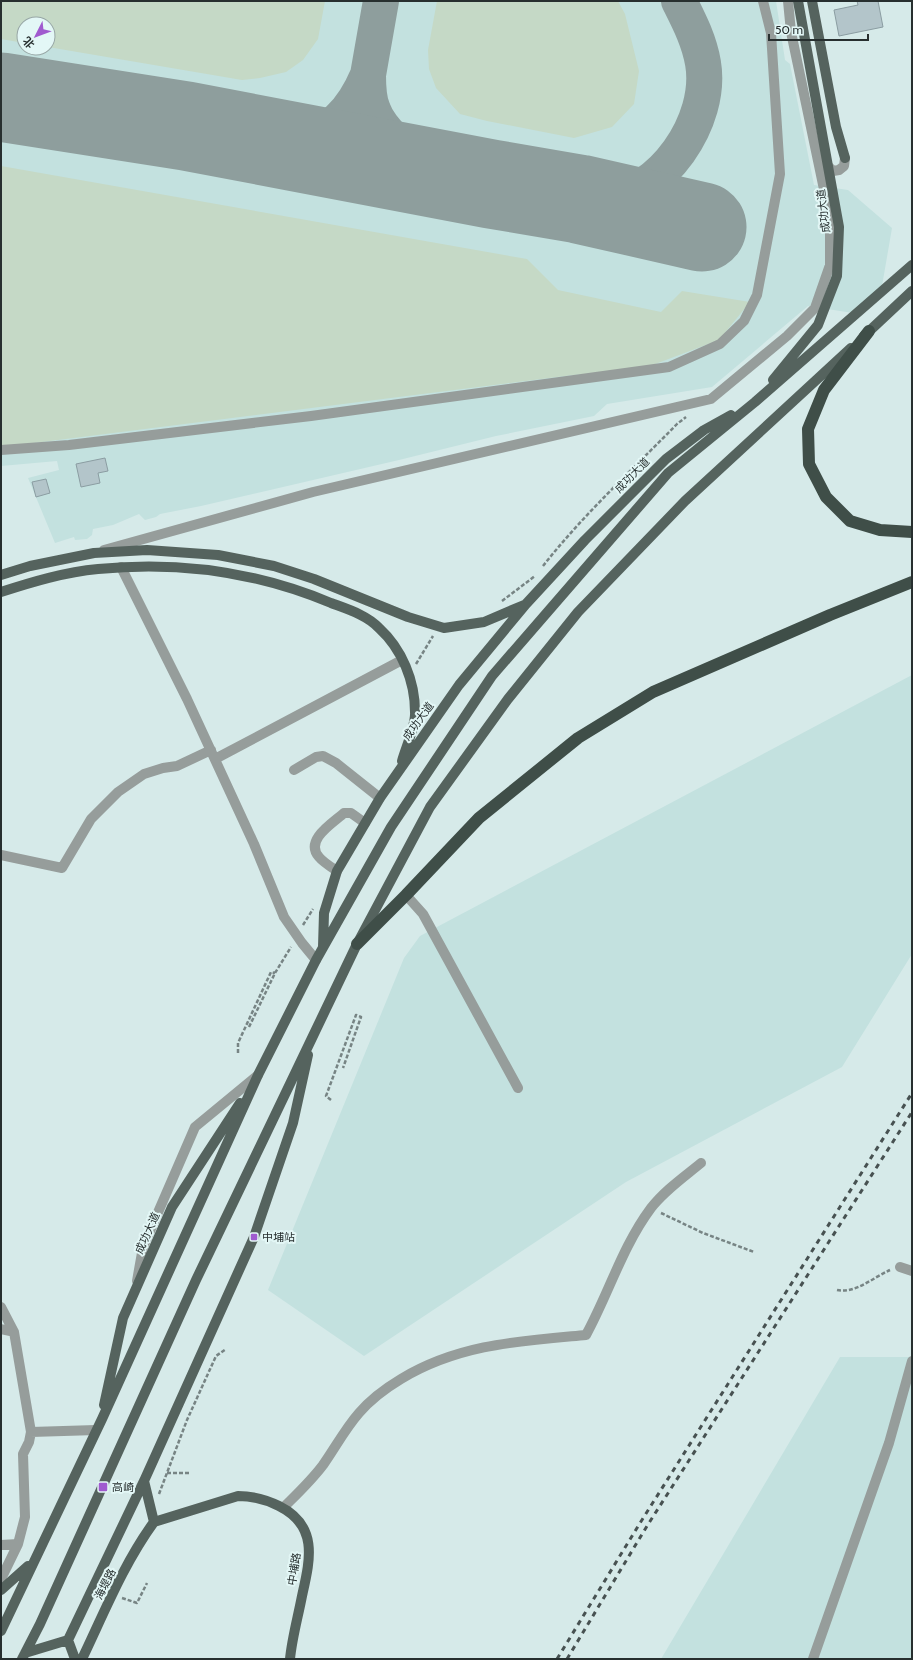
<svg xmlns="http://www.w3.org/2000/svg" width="913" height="1660" font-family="Cabin,'Noto Sans SC',sans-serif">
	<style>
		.built { fill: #c3e1df; fill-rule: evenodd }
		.green { fill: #c5d9c6 }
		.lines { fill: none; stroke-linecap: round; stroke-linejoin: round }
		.taxiway { stroke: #8e9e9d; stroke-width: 36 }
		.runway { stroke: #8e9e9d; stroke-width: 89 }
		.building { fill: #b3c5ca; stroke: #8b9da2 }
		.path { stroke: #778484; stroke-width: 2.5; stroke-dasharray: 4 2; stroke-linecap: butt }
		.minor { stroke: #969d9b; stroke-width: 10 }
		.major { stroke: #55635e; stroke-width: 10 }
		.highway { stroke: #3f4e48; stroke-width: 12 }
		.rail { stroke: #475151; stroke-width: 3; stroke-dasharray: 5 5; stroke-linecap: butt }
		.poi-dot { fill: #a05acf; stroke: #e3f7f6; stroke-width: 1.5 }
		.labels { text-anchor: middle; stroke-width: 4; stroke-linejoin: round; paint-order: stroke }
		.street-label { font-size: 11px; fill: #272f2f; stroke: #e3f7f6 }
		.poi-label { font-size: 11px; fill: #272f2f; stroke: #e3f7f6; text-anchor: start }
	</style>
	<rect width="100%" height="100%" fill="#d6eae9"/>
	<path class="built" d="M1,1H776L785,60L790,64L814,185L848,190L892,228L882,286L853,313L808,306L712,387L607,404L594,416L496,436L399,460L201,506L160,514L156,517L145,520L139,514L113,525L93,529L92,535L87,539L75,540L74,537L55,543L28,478L59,470L57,461L1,466ZM24,24H48V48H24Z
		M912,675V954L842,1067L626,1182L364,1356L268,1290L404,958L420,936Z
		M840,1357H912V1659H661Z"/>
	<path class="green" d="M1,1H325L318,39L303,60L286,72L260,78L242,80L48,47V24H24V43L1,39Z
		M437,1H618L625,14L639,71L634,104L612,127L574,138L487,121L460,114L436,88L429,69L428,50Z
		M1,166L527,259L558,290L661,312L682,291L750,302L719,340L642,369L573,375L18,445H1Z"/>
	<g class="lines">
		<path class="taxiway" d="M368,75L381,1
			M186,126C264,140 329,167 368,75C368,86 368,99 373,110C379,128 408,156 424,165C450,179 500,186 530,191C553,195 578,203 602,201C662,195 713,121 703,63C699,40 689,21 679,1"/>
		<path class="runway" d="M1,97L186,126L491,184L579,199L702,227"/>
	</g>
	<path class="building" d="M857,1H878L883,27L839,36L834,10L858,5Z
		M105,458L108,471L98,473L100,483L81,487L76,464Z
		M46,479L50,493L36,497L32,482Z"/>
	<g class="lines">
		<path class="path" d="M543,566C583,515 632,470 677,424L686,417
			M502,601L535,576
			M416,664L433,636
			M303,925L313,909
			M249,1027L275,973L291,947
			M238,1053V1043L271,972L275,973
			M331,1100L326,1096L356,1015L361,1017L343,1068
			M661,1213L703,1233L754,1252
			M837,1290C855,1294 874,1277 890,1270
			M167,1473H190
			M159,1494L187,1420L216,1356L226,1349
			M122,1598L137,1603L147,1583"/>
		<path class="minor" d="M829,167L833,171L839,170L844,166L845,158
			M1,450L69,445L311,416L669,367L720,344L744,321L757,295L780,174L771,33L763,1
			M104,550L313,492L711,399L787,336L815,308L830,265V218L791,32L788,1
			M121,567L187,699L254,844L284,917L302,943L316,960
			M215,759L402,660
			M294,770L316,757L323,756L336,763L380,798
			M1,855L62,868L91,819L118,792L144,774L163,768L177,766L211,750
			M337,871C331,867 323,862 319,857C304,840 333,823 344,813H351L365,823
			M406,895L423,914L518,1088
			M900,1267L912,1271
			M137,1281L143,1247L195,1127L258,1075
			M1,1307L14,1332L31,1432
			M1,1329L14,1332
			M283,1508C297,1494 311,1481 323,1465C335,1448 345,1429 359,1413C371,1399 386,1388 401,1379C459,1344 520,1341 586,1335C609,1293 622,1247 651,1208C665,1190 684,1177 701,1163
			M1,1545L18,1544
			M1,1579L18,1544L25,1517L23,1454L29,1442L31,1432L96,1430
			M813,1659L889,1443L912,1361"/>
		<path class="major" d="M812,1L836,127L845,158
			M864,336L912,291
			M773,380L818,325L837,276L839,227L798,1
			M1,575L30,566L94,553L147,550L218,555L274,566L314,579L408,617L444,628L484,622L524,605
			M1,592C32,582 65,572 98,569C178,561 257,572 331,603C347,609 367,615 379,628C402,649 415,681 415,712C416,725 406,747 402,761
			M323,947L324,913L337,871L380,798L459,685L526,604L585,540L666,459L704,430L731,415
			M104,1405L123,1318L172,1207L240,1103
			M144,1481L154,1522
			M154,1522L238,1496C254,1496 265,1499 279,1506C319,1526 310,1560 302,1596C298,1617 292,1638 290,1659
			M1,1590L28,1566
			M1,1631L102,1419L258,1075L316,960L391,827L492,676L668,473L755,402L912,265
			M25,1653L68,1640
			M22,1659L40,1624L196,1280L312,1038L357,944L430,807L508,699L578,612L685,501L851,348
			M75,1659L68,1640L144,1481L254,1237L293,1123L308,1055
			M82,1659C104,1613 124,1563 154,1522"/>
		<path class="highway" d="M869,331L824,390L808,429L809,464L826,497L850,521L880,530L912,532
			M357,944L406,895L479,818L578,738L653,692L830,615L912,582"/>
		<path class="rail" d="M557,1659L640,1523L912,1093
			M567,1659L647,1526L912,1112"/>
	</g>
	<g class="poi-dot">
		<rect x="250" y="1233" width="8" height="8" rx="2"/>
		<rect x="98" y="1482" width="10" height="10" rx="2"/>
	</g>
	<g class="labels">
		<g class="street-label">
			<text transform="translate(823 211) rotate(-97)" y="4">成功大道</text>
			<text transform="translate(632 475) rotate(-45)" y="4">成功大道</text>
			<text transform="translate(418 721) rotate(-54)" y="4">成功大道</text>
			<text transform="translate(147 1233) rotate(-66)" y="4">成功大道</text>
			<text transform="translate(294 1569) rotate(-81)" y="4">中埔路</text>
			<text transform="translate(105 1584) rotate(-63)" y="4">海堤路</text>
		</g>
		<g class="poi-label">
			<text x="262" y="1241">中埔站</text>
			<text x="112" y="1491">高崎</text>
		</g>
	</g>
	<rect width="913" height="1660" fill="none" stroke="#272f2f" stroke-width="4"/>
	<g transform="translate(36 36) rotate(228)"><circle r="19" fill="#e3f7f6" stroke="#98a7a6"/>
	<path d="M0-3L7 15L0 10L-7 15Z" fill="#a05acf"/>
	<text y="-6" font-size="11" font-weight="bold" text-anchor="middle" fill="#272f2f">北</text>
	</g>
	<path d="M769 34v6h99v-6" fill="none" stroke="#272f2f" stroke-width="2"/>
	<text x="775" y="34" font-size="12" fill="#272f2f" stroke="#e3f7f6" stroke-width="3" paint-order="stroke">50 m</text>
</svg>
